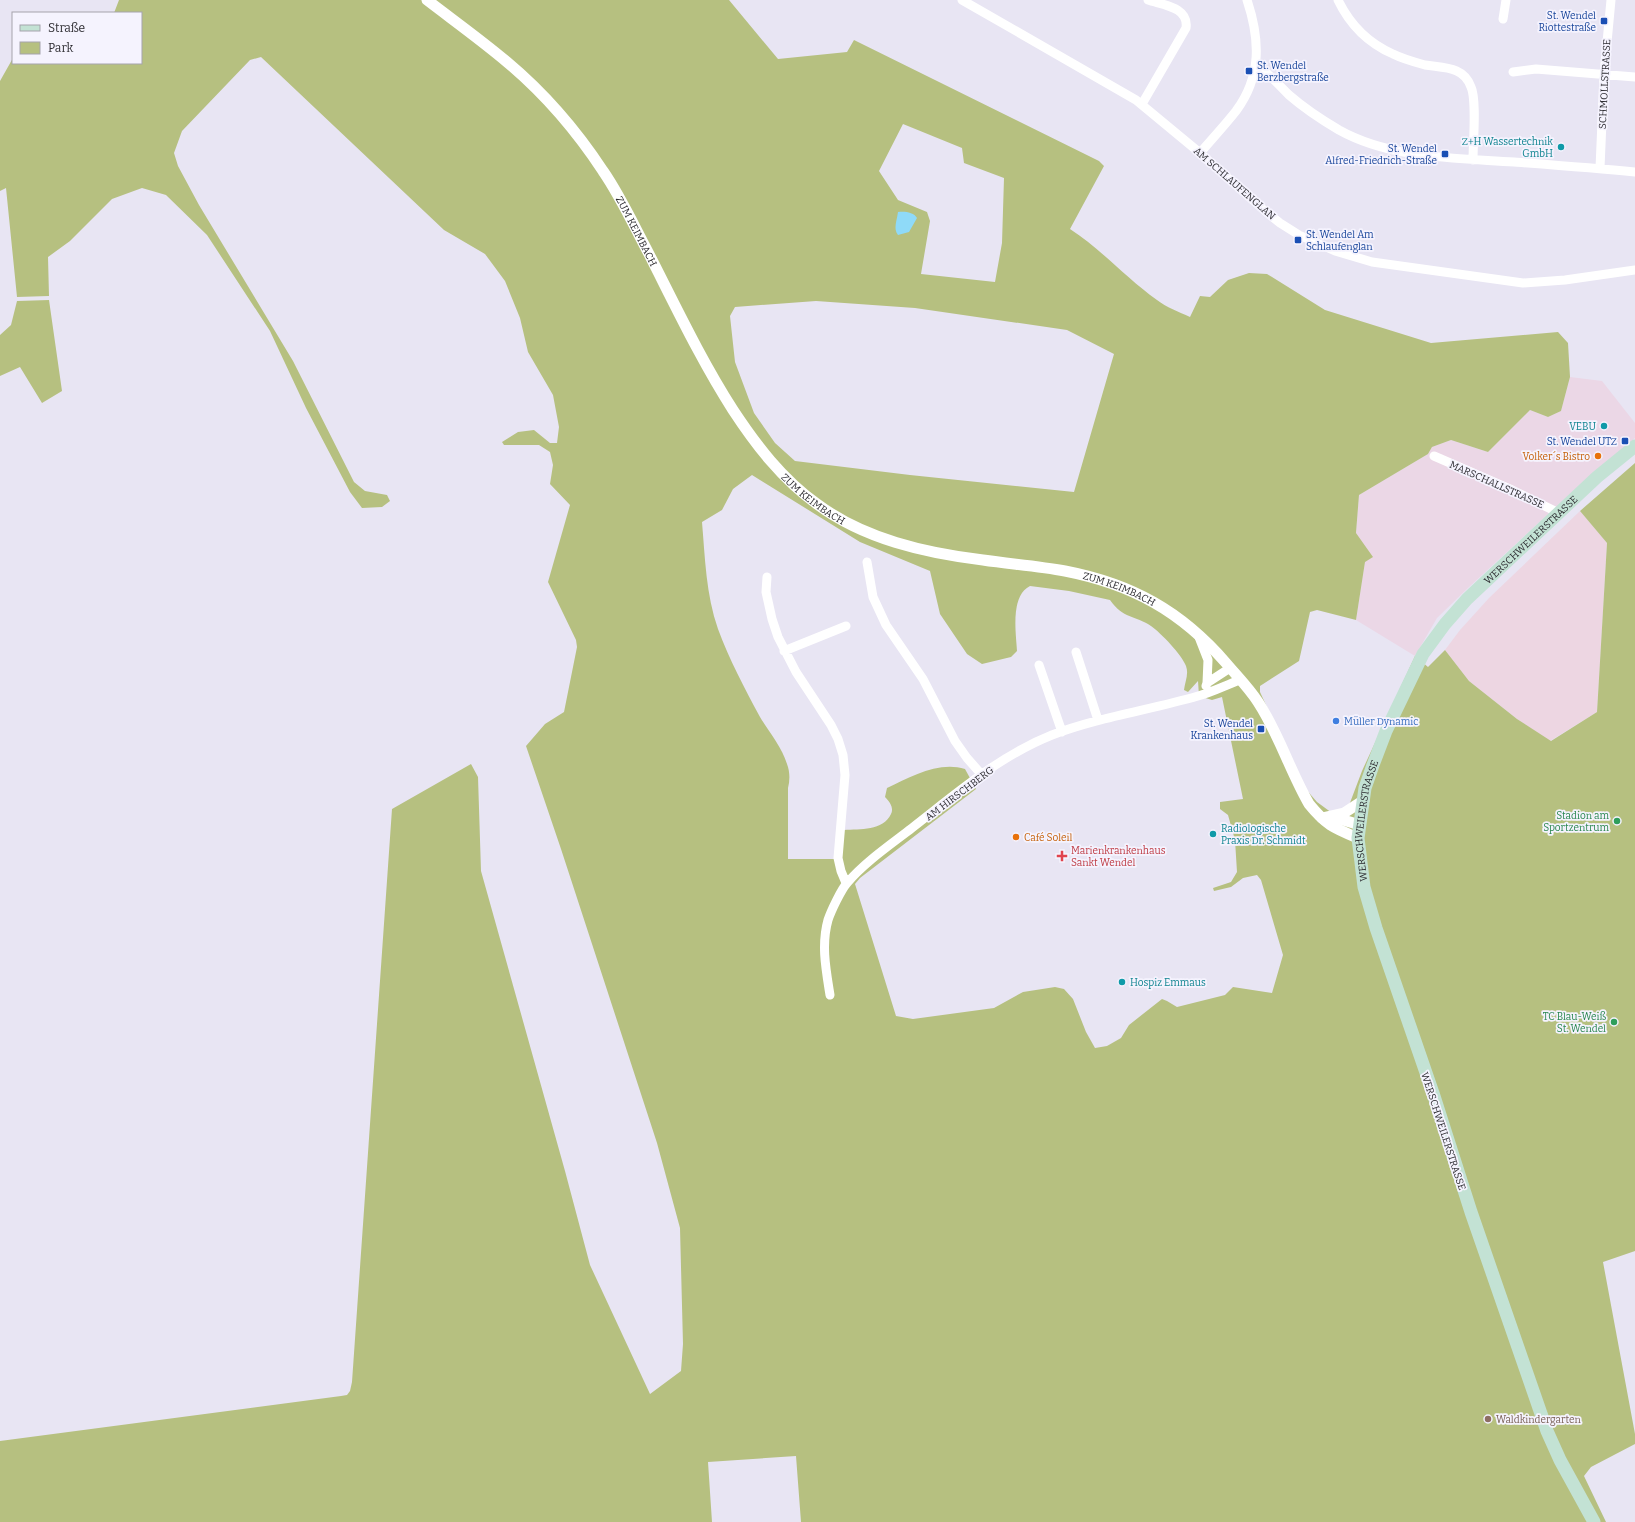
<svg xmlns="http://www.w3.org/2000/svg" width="1635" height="1522" font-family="Bitter,serif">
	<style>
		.industrial { fill: #ebd7e6 }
		.education { fill: #edd6e2 }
		.green { fill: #b6c080; fill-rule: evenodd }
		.water { fill: #8fdaf8 }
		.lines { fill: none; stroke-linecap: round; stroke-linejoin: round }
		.minor { stroke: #fff; stroke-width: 9 }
		.tertiary { stroke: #fff; stroke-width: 11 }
		.secondary { stroke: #c3e2d4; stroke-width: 13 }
		.transit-dot { fill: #1a4fb4; stroke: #f5f3fe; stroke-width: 1.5 }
		.culture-dot { fill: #0f9aa8; stroke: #f5f3fe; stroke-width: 1.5 }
		.food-dot { fill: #e8710a; stroke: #f5f3fe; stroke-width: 1.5 }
		.shop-dot { fill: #3f7fe0; stroke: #f5f3fe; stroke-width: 1.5 }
		.leisure-dot { fill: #2e9e5b; stroke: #f5f3fe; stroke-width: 1.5 }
		.health-dot { fill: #e0444e; stroke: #f5f3fe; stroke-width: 1.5 }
		.education-dot { fill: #8d6e63; stroke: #f5f3fe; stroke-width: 1.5 }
		.labels { text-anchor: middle; stroke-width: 3.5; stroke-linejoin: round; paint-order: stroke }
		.transit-label { font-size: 10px; fill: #164399; stroke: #f5f3fe; text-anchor: end }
		.street-label { font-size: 10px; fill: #2c2b30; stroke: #f5f3fe }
		.culture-label { font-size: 10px; fill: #0d838f; stroke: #f5f3fe; text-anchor: end }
		.food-label { font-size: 10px; fill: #c56008; stroke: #f5f3fe; text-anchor: end }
		.shop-label { font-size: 10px; fill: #366cbe; stroke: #f5f3fe; text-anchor: start }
		.leisure-label { font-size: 10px; fill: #27864d; stroke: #f5f3fe; text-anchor: end }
		.health-label { font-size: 10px; fill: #be3a42; stroke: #f5f3fe; text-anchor: start }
		.education-label { font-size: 10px; fill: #785e54; stroke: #f5f3fe; text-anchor: start }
	</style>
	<rect width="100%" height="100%" fill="#e8e5f3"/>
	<path class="industrial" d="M1570,377L1602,381L1635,423V438L1584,481L1469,587L1437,618L1415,656L1356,620L1365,562L1356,533L1359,495L1428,454L1432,447L1451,440L1488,452L1530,410L1548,417L1561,411Z"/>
	<path class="education" d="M1580,511L1607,543L1597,712L1550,741L1517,719L1469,681L1445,650L1460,630L1489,598Z"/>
	<path class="green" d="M119,0H729L778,59L847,52L854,40L1099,161L1104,166L1070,229C1101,249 1126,278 1157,300C1166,307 1179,312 1190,317L1200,296L1210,297L1228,280L1249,273L1267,274L1325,310L1431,343L1558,332L1568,343L1570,377L1561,411L1548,417L1530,410L1488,452L1451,440L1432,447L1428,454L1359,495L1356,533L1373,557L1365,562L1356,620L1317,610L1310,612L1299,661L1260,686V692L1304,787L1317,802L1332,813L1348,808L1362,771L1415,656L1428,667L1445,650L1469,681L1517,719L1551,741L1597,712L1607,543L1580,511L1635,463V1251L1603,1262L1635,1434V1444L1591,1467L1584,1476L1606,1522H801L796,1456L708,1462L712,1522H0V1441L341,1396L347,1395L350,1391L352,1382L392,809L471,764L478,777L481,871L565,1171L590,1265L650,1394L681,1371L683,1344L680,1228L657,1143L561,849L526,746L545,724L564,712L577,647L576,640L548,582L570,505L550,484L553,465L550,452L539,445H504L502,442L518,432L534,430L550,443H557L559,427L553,395L528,352L520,318L505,281L485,254L444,230L261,57L250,60L182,131L174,153L178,166L199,205L293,361L354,482L365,491L387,495L390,501L382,507L362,508L350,492L306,408L270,331L207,235L166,195L142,188L112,199L70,241L48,257L49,296L17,297L6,188L0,191V81L13,58V63H141V13H114ZM903,124L962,148L964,163L1004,178L1002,243L995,282L921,274L930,221L927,212L898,200L879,171ZM816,301L915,308L1067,330L1114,354L1074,492L910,475L795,461L775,443L754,413L735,362L730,316L735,307ZM752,475L860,542L930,571L940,614L967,654L982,664L1011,657L1017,651C1016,633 1010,596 1030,586L1069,591L1110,600C1123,619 1135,615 1151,626C1161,633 1182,655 1186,666C1189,674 1185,682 1184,690L1188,692L1198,681L1199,696L1212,700L1222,697L1243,799L1220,802V809L1228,815L1235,840L1237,872L1231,882L1213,888L1214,891L1231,887L1243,878L1257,875L1261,880L1283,955L1272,993L1233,987L1225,995L1177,1007L1167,1001L1162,999L1129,1025L1121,1038L1107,1046L1095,1048L1086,1032L1073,999L1064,989L1055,987L1023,992L994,1008L913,1019L896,1016L855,884L860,878L976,789L965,769C938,761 911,777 887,788L885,797C890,802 894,808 891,814C883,831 860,829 844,830L834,859H788V788C790,780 790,772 787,764C782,747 769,732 760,717C745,689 729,659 718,629C706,595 705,557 702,522L722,510L733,489Z
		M49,300L62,391L42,403L20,367L0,376V335L11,325L17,301Z"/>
	<path class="water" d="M898,212C904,211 914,212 917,218L909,232L898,235C893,229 897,220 898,212Z"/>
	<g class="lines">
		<path class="minor" d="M962,0L1136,100L1200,153L1265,211L1280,223L1299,235L1335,251L1372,262L1523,283L1565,280L1635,270
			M1338,0C1350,25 1368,43 1393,54C1403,59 1414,62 1425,65C1443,68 1464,66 1471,87C1477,100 1473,143 1473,160
			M1503,19L1506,0
			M1256,64C1268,73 1278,84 1289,95C1304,108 1322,120 1339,130C1391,159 1456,158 1514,162C1554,165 1595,168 1635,172
			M1513,72L1536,69L1635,77
			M1142,104L1186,28C1189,7 1163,5 1148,0
			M1200,153C1212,139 1225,125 1236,111C1262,76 1260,39 1247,0
			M1600,168L1604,74L1611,0
			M1434,456L1512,490L1559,513
			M867,562L873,597L886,625L923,679L955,741L967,758L982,775
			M767,577L766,592L772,619L778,637L796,672L831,725L838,739L843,755L845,775L838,858L841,871L846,883
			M1199,637L1208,660L1207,683
			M784,651L846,626
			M1076,652L1098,720
			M1039,665L1062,732
			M1206,686L1207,683L1230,668
			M830,995C826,970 821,945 828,920C831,911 841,890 847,883C865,862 890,845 912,828C956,794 999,756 1052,735C1099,717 1150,710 1198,696C1213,692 1226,685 1240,680"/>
		<g class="tertiary">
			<path id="s1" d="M427,0C453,20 481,40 507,62C544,93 576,130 603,171C621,197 634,226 649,254C676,307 701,360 733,410C756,445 782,479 817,504C864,539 925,553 983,560C1010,564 1038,566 1065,571C1132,584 1181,611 1226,663C1237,676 1249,688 1258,702C1279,734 1290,771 1309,804C1326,825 1334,828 1358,838"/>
			<path d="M1333,817L1360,825"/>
			<path d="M1322,818L1344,813L1364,800"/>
		</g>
		<path class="secondary" id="s2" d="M1594,1522L1560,1460L1547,1431L1471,1212L1433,1093L1376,928L1364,887L1358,838L1365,788L1373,765L1386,731L1423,654L1445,624L1467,599L1597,477L1635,446"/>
	</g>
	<g class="transit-dot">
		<rect x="1600" y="17" width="8" height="8" rx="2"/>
		<rect x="1245" y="67" width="8" height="8" rx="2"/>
		<rect x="1441" y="150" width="8" height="8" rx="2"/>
		<rect x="1294" y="236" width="8" height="8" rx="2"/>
		<rect x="1621" y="437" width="8" height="8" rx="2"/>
		<rect x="1257" y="725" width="8" height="8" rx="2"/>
	</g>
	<g class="culture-dot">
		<circle cx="1561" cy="147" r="4"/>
		<circle cx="1604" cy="426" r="4"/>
		<circle cx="1213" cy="834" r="4"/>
		<circle cx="1122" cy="982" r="4"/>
	</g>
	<g class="food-dot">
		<circle cx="1598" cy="456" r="4"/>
		<circle cx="1016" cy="837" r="4"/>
	</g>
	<circle class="shop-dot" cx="1336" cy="721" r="4"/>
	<g class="leisure-dot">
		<circle cx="1617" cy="821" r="4"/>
		<circle cx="1614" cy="1022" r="4"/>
	</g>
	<path class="health-dot" d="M1060 850h4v4h4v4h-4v4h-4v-4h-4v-4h4z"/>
	<circle class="education-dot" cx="1488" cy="1419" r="4"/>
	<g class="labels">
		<g class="transit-label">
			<text x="1596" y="19">St. Wendel<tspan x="1596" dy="12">Riottestraße</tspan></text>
			<text x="1257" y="69" text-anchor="start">St. Wendel<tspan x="1257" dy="12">Berzbergstraße</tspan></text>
			<text x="1437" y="152">St. Wendel<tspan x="1437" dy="12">Alfred-Friedrich-Straße</tspan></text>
			<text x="1306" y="238" text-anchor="start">St. Wendel Am<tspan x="1306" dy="12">Schlaufenglan</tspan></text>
			<text x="1617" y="445">St. Wendel UTZ</text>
			<text x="1253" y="727">St. Wendel<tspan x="1253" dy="12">Krankenhaus</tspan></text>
		</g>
		<g class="street-label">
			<text transform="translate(1604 84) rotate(-87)" y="4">SCHMOLLSTRASSE</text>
			<text transform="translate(1235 183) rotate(41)" y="4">AM SCHLAUFENGLAN</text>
			<text dy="4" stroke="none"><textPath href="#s1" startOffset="316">ZUM KEIMBACH</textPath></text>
			<text transform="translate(1497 484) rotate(24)" y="4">MARSCHALLSTRASSE</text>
			<text dy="4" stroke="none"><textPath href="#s1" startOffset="640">ZUM KEIMBACH</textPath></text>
			<text dy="4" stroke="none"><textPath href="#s2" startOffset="1080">WERSCHWEILERSTRASSE</textPath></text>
			<text dy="4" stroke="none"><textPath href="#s1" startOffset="963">ZUM KEIMBACH</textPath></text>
			<text transform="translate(959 793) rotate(-37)" y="4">AM HIRSCHBERG</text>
			<text dy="4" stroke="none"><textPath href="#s2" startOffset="744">WERSCHWEILERSTRASSE</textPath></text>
			<text transform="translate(1444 1131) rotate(72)" y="4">WERSCHWEILERSTRASSE</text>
		</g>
		<g class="culture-label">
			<text x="1553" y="145">Z+H Wassertechnik<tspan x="1553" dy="12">GmbH</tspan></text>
			<text x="1596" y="430">VEBU</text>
			<text x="1221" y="832" text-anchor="start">Radiologische<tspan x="1221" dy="12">Praxis Dr. Schmidt</tspan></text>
			<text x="1130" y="986" text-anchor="start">Hospiz Emmaus</text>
		</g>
		<g class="food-label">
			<text x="1590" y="460">Volker´s Bistro</text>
			<text x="1024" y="841" text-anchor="start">Café Soleil</text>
		</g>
		<g class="shop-label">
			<text x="1344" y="725">Müller Dynamic</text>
		</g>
		<g class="leisure-label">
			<text x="1609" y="819">Stadion am<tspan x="1609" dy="12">Sportzentrum</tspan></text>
			<text x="1606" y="1020">TC Blau-Weiß<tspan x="1606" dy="12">St. Wendel</tspan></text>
		</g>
		<g class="health-label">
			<text x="1071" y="854">Marienkrankenhaus<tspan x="1071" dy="12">Sankt Wendel</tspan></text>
		</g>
		<g class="education-label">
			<text x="1496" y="1423">Waldkindergarten</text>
		</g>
	</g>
	<rect x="12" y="12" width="130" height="52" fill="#f5f3fe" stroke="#a5a3ac"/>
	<rect x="20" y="25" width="20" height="6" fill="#c3e2d4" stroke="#a5a3ac"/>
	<text x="48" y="32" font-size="12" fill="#2c2b30">Straße</text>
	<rect x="20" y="42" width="20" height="12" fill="#b6c080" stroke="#a5a3ac"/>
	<text x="48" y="52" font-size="12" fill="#2c2b30">Park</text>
</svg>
